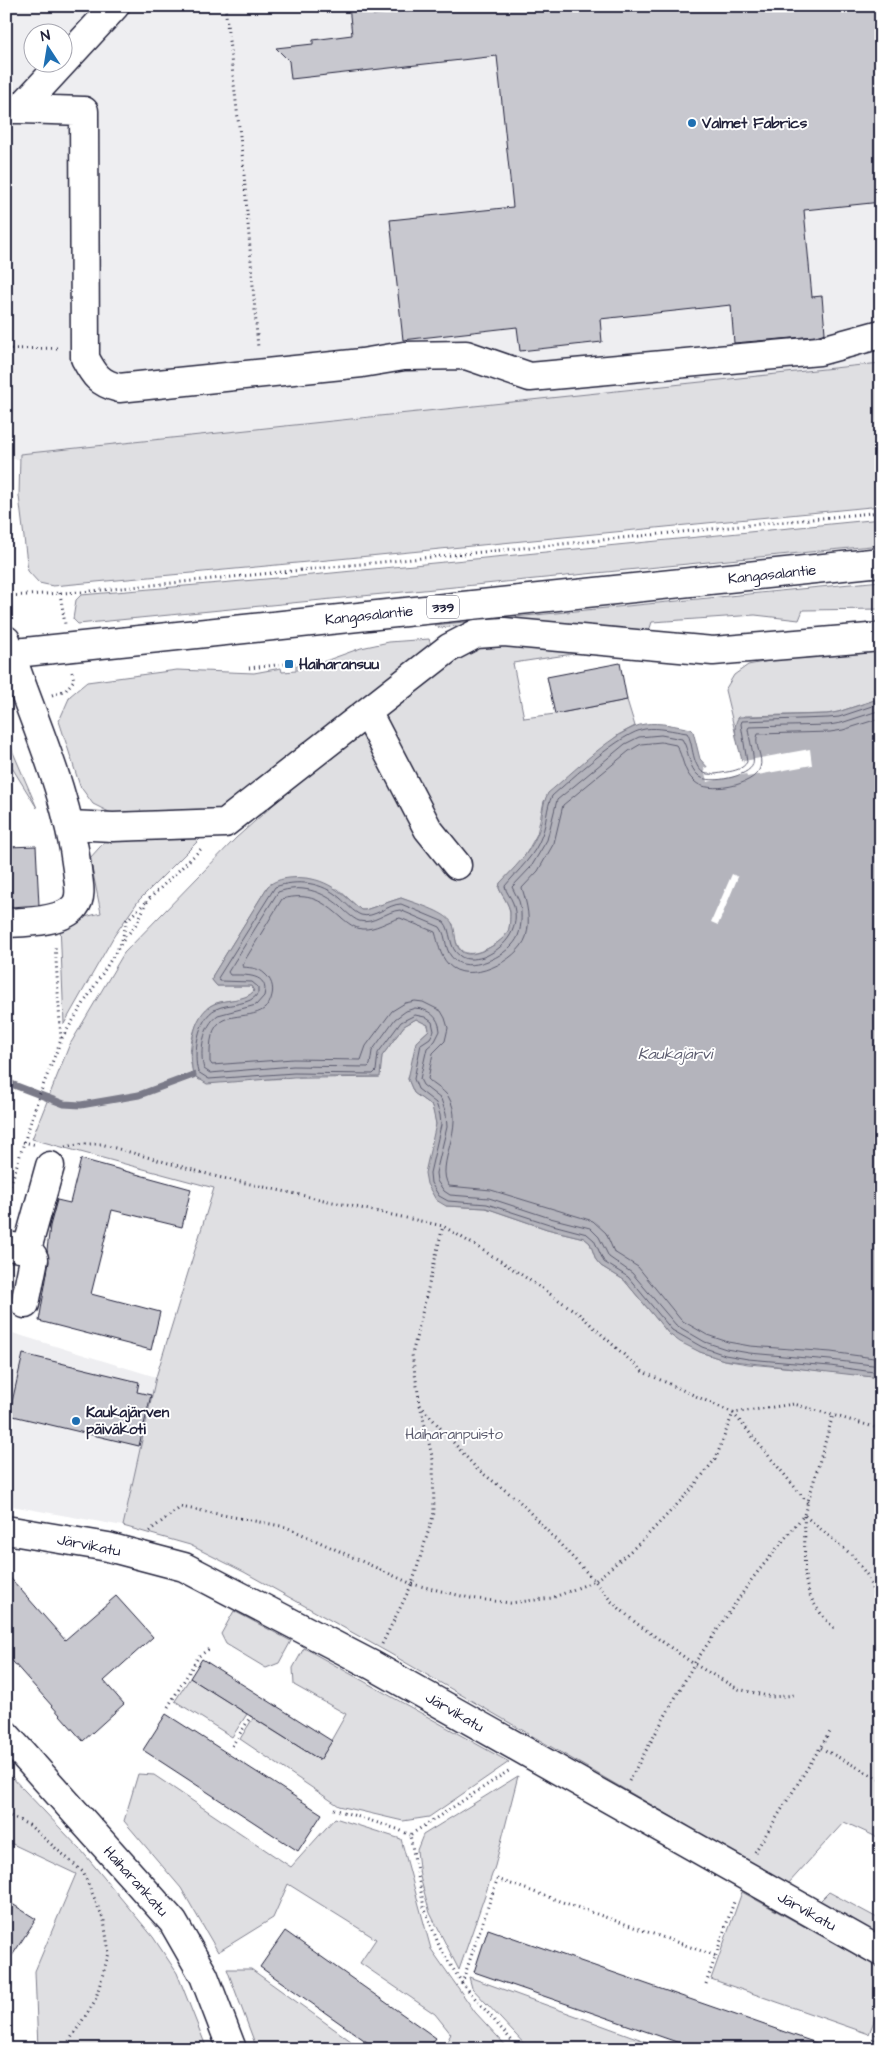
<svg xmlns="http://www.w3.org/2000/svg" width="887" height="2055" font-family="'Architects Daughter',sans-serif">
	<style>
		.built { fill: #eeeef1; fill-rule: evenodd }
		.green { fill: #dfdfe2; stroke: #80808e }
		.water { fill: #b4b4bc; stroke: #7a7a88 }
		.pier { fill: #fff }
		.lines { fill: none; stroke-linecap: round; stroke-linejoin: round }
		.shore { stroke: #5c5c6f; stroke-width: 1 }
		.stream { stroke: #7a7a88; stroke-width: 7 }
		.building { fill: #c8c8cf; stroke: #22223b }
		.minor-casing { stroke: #22223b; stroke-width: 31 }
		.major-casing { stroke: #22223b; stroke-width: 31 }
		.path { stroke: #22223b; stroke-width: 3; stroke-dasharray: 1 4; stroke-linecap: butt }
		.minor { stroke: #fff; stroke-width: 28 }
		.major { stroke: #fff; stroke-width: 28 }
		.poi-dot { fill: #1f6fb2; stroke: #fff; stroke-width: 2 }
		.labels { text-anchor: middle; stroke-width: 4; stroke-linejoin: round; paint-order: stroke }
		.shield { fill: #fff; stroke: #646476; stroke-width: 1 }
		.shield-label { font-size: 14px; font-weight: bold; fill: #22223b }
		.poi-label { font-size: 15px; font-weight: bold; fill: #22223b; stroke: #fff; text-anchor: start }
		.street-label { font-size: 15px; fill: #22223b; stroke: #fff }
		.park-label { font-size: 15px; fill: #5b5b6d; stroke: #fff }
		.water-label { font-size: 16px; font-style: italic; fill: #5c5c6f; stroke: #fff }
	</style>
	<rect width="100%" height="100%" fill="#fff"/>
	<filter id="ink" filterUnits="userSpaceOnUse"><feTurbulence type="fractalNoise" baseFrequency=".02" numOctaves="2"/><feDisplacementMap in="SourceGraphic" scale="10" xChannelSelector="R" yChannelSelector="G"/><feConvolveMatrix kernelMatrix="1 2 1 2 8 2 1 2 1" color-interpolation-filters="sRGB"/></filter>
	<g filter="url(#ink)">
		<path class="built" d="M6,6H881V380L126,462L6,459ZM32,32H62V62H32Z
			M6,1331L156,1377L123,1526L6,1505Z"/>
		<path class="green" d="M881,363V506L246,568L53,586L39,583L28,571L19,496L20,454Z
			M881,519V545L78,624L73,619L76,600L81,595L312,575Z
			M881,581V609L803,610L799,620L755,615L652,622L648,634L483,623L440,628L434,625Z
			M429,639L432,648L227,817H119L93,804L80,786L59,721L70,696L87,682L177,670L254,673L281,668L282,672L296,671V666L317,664L361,648L389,642Z
			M477,641L593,651L513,663L524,718L555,714L627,700L635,726L618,735L544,801L537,834L522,861L500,883L499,888C502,896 509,903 510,913C510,918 510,928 508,932C502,943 471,961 461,950C455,944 454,933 453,924L435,911L401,898L365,910H361L338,889L268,886L213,975L212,980L217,986H251L254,991C245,1003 222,998 210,1006C192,1019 182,1065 199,1080L379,1077L382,1056L404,1026L416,1019L428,1025L429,1030L419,1039L408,1079L414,1093L432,1106L435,1117L446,1206L486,1208L547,1229L584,1238L590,1243L596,1260L601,1266L624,1280L669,1334L700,1352L724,1360L748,1364L829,1371L881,1378V1839L844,1822L788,1884L389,1653L244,1572L190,1545L123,1526L156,1377L214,1188L32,1139L69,1046L124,953L236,838L327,757Z
			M881,650V698L838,712L827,714L744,716L736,724L739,748L725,690L734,675L748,665L774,660Z
			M6,736L37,808L6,758Z
			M210,829L139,900L114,936L64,1024L60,923L101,913L90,858L108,838Z
			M234,1611L291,1641L279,1663L266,1668L226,1644L221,1634Z
			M304,1648L509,1762L429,1817L403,1821L339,1806L240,1739L253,1718L320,1760L346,1714L294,1685L293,1668Z
			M190,1678L247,1714L232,1737L175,1701Z
			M6,1771L81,1850L153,1937L177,1973L207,2049H38L35,1971L76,1874L6,1841Z
			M138,1774L154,1775L291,1867L335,1818L401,1839L431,1949L475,2012L509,2049H443L451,2034L435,2014L360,1963L376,1939L288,1884L273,1918L218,1952L181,1888L124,1821Z
			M518,1776L495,1866L459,1970L430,1913L420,1877L417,1850L423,1835Z
			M742,1892L881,1969V2003L869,2034L711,1979Z
			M829,1892L881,1920V1938L818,1903Z
			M227,1969H251L362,2049H257Z
			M469,1977L667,2049H529L472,1988Z"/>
		<path class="water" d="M881,698V1378L724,1360L700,1352L680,1342L669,1334L624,1280L601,1266L596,1260L590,1243L584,1238L547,1229L486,1208L446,1206L436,1200L427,1184L425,1173L436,1124L432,1106L414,1093L408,1079L416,1042L429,1030L428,1025L416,1019L404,1026L382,1056L380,1077H294L207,1084L193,1075C189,1054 191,1014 214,1004C225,999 246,1001 254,991L251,986H217L212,980L213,975L268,886C274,881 281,879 289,878C322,875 338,889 361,910H365L401,898C414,903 445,911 452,923C457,932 453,945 462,952C473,960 504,942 508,931C510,927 510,917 510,912C509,903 502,896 499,888L500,883C514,868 529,854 537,835C543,822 541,806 548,793C570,775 618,727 645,724C660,722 676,726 691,729L693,731L700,759L709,769L742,761C740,749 730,727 739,717L827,714L838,712Z"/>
		<path class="pier" d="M810,749L812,765L747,777L746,773V774L707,782L704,768L743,760L744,764V761Z
			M732,874L738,877L718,925L711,922Z"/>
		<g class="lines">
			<path class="shore" d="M881,703L839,717L828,718L742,721L741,724L747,762C743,769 734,771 727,772C721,773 713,775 707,774C691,770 694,743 687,733C673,731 659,727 645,729C622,732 571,779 552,796C546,808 547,822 542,835C535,856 518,870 505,886C506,893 511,897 513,903C521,927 507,946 486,956C479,959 466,961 460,956C448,948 452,931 444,922L401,904C388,904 374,919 361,915C353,912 346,903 340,898C322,882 297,879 275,887L218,978L220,981L252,982L258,987V993C251,1006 228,1003 216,1009C197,1018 193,1055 198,1072L209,1079L294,1073L373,1074L376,1071L378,1053L401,1022L415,1015L425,1017L432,1022L434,1031L430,1038L421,1044L414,1079L418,1089L436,1103L440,1115L441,1125L430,1173L431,1183L439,1196L448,1201L487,1204L549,1224L587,1234L594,1240L604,1262L628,1277L672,1330L702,1347L725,1355L748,1359L830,1366L881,1373
				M881,710L841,723L829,725L749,727L748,729C749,738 755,757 753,764C749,777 710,784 700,777C687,767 690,751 682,739L661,735L639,737L625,744L557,800L547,840L531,867L512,887C514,892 517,896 519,901C522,911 522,926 518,936C511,954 473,973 456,961C443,952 448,937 440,927L400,910C386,911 374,925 359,921C352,918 345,911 340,906C322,891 301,884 278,892L228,972L230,975C245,975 270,973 264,996L256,1005L218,1015C203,1026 199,1051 204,1069L210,1073L293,1066L368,1067L370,1065L372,1051L395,1019L406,1011L415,1008C429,1009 439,1017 440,1031L435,1041L427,1048L420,1079L423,1085L441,1099L446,1114L447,1127L436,1173L437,1181L444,1191L450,1195L489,1198L550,1218L590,1228L599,1237L609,1257L632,1273L676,1325L705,1342L726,1349L749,1353L830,1360L881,1366
				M881,718L843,730L830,732L758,734C753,745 764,756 760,768C754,786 708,794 695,782C682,771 684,757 676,745L661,742L641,744L629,751L563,805L554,843L538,871L522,888C527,904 531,920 526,937C518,961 468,986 448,964C439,954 439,944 435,932L400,918C387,921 376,930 362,929C354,928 348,923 342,918C323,901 309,892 282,899L242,965L243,967C252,968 259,968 265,974C271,979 274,987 272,995C267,1022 235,1011 220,1022C209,1031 210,1050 210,1062L212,1065L293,1059L361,1060L366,1046L392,1011L405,1003L415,1001L423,1002L441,1011L445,1018L448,1028L445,1041L433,1053L428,1079C433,1085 443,1089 448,1096C467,1127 434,1164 449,1186L491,1190L593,1221L606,1233L614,1252L638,1267L681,1320L707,1335L728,1342L750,1346L831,1352L881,1359"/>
			<path class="stream" d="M6,1082L64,1104L81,1105L139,1095L193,1075"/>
		</g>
		<path class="building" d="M349,6H372L373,15L450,6H881V202L804,210L812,297L822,296L825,333L816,336L734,343L731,305L600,319L602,342L520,351L517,327L403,340L390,220L513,207L497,56L291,79L289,61L276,48L313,44V40L352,35Z
			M620,663L627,700L555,714L547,677Z
			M36,846L39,905L11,907L8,847Z
			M81,1159L191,1189L182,1227L112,1210L91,1294L160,1312L151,1350L39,1321L49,1262L47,1250L50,1226L57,1200L70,1203Z
			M23,1354L139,1382L137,1392L151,1395L139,1446L9,1415Z
			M6,1573L65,1640L116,1596L153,1637L104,1681L124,1704L83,1741L6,1654Z
			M202,1659L332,1741L320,1760L190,1678Z
			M166,1714L322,1814L298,1851L143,1750Z
			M6,1900L36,1919L6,1965Z
			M488,1929L825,2046L824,2049H697L474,1972Z
			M285,1931L436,2038L428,2049H377L260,1967Z"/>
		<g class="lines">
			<defs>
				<path id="minor" d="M9,109H20L115,6
					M20,109L84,111L85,358C94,375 99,383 119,388L362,363L404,356L466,355L530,377L819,351L881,334
					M6,640C31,717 67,788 77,869C78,881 83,896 75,906C63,922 25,922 6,923
					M367,712L428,829L457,865
					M70,825L113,827L225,823L449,648L476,634L504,632L713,651L881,637
					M6,1246C18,1248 30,1247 34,1259L25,1304
					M27,1249L50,1166
					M6,1530L108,1547L184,1567L372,1665L881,1952
					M6,1735L173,1922L204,1976L232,2049"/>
				<path id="major" d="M6,654L881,562"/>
			</defs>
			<use href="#minor" class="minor-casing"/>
			<use href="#major" class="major-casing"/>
			<path class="path" d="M225,6L243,162L258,348
				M6,349L61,348
				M60,593L65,624
				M6,596L82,592L881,512
				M249,668L323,660
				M52,695L66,690L74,680L72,672
				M122,940L127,920L146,902
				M62,1038L122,942L137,923L148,900L201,849
				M23,1142L37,1145
				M65,1147L83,1144H101L218,1177L443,1226L507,1265L578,1313L643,1372L733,1413L794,1404L881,1429
				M6,1199L39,1096L61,1040L55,944
				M420,1405L477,1469L517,1499L595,1581L611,1601L636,1623L694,1664L738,1689L772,1697L797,1695
				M804,1516C808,1566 793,1588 834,1628
				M805,1516L853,1556L867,1575L876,1599
				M149,1531L181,1507L286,1527L412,1584L470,1598L510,1603L552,1598L595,1581L641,1542L690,1491L716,1458L733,1413L808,1503
				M382,1644L412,1584L434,1513L433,1460L420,1405L412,1355L443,1226
				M168,1707L199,1656L209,1649
				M232,1746L251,1716
				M821,1748L881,1780
				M629,1781L694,1664L752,1579L804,1515L833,1415
				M334,1809L397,1829L410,1835
				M6,1814L29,1825L83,1872L104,1921L109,1953L95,2001L64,2049
				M755,1852L830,1732
				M497,1879L716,1956
				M496,1883L462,1983L519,2049
				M462,1983L440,1948L424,1907L410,1835L510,1770
				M706,1984L735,1899
				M881,2020L872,2043L881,2048"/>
			<use href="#minor" class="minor"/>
			<use href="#major" class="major"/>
		</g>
	</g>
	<g class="poi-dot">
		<circle cx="692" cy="123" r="5"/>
		<rect x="284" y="659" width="10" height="10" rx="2.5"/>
		<circle cx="76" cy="1421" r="5"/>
	</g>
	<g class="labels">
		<rect class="shield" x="427" y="595.5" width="32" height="23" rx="4"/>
		<g class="shield-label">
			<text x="443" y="612">339</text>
		</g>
		<g class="poi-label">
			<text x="702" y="128">Valmet Fabrics</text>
			<text x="299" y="669">Haiharansuu</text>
			<text x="86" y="1417">Kaukajärven<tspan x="86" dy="17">päiväkoti</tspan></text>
		</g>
		<g class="street-label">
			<text transform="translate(772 574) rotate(-6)" y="5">Kangasalantie</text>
			<text transform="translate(369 615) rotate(-6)" y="5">Kangasalantie</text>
			<text transform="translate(89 1545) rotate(11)" y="5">Järvikatu</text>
			<text transform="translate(455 1712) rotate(30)" y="5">Järvikatu</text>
			<text transform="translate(136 1881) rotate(48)" y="5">Haiharankatu</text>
			<text transform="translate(807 1911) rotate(29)" y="5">Järvikatu</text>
		</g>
		<g class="park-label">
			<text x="454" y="1439">Haiharanpuisto</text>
		</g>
		<g class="water-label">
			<text x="675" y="1059">Kaukajärvi</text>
		</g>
	</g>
	<rect width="887" height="2055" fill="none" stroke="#fff" stroke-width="25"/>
	<rect x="12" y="12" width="862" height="2030" fill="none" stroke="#22223b" stroke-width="2" filter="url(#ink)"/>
	<g transform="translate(48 48) rotate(348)"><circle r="24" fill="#ffffff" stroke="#a7a7b1"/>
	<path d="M0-4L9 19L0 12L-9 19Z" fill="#1f6fb2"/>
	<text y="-8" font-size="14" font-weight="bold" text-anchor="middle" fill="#22223b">N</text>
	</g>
</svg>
